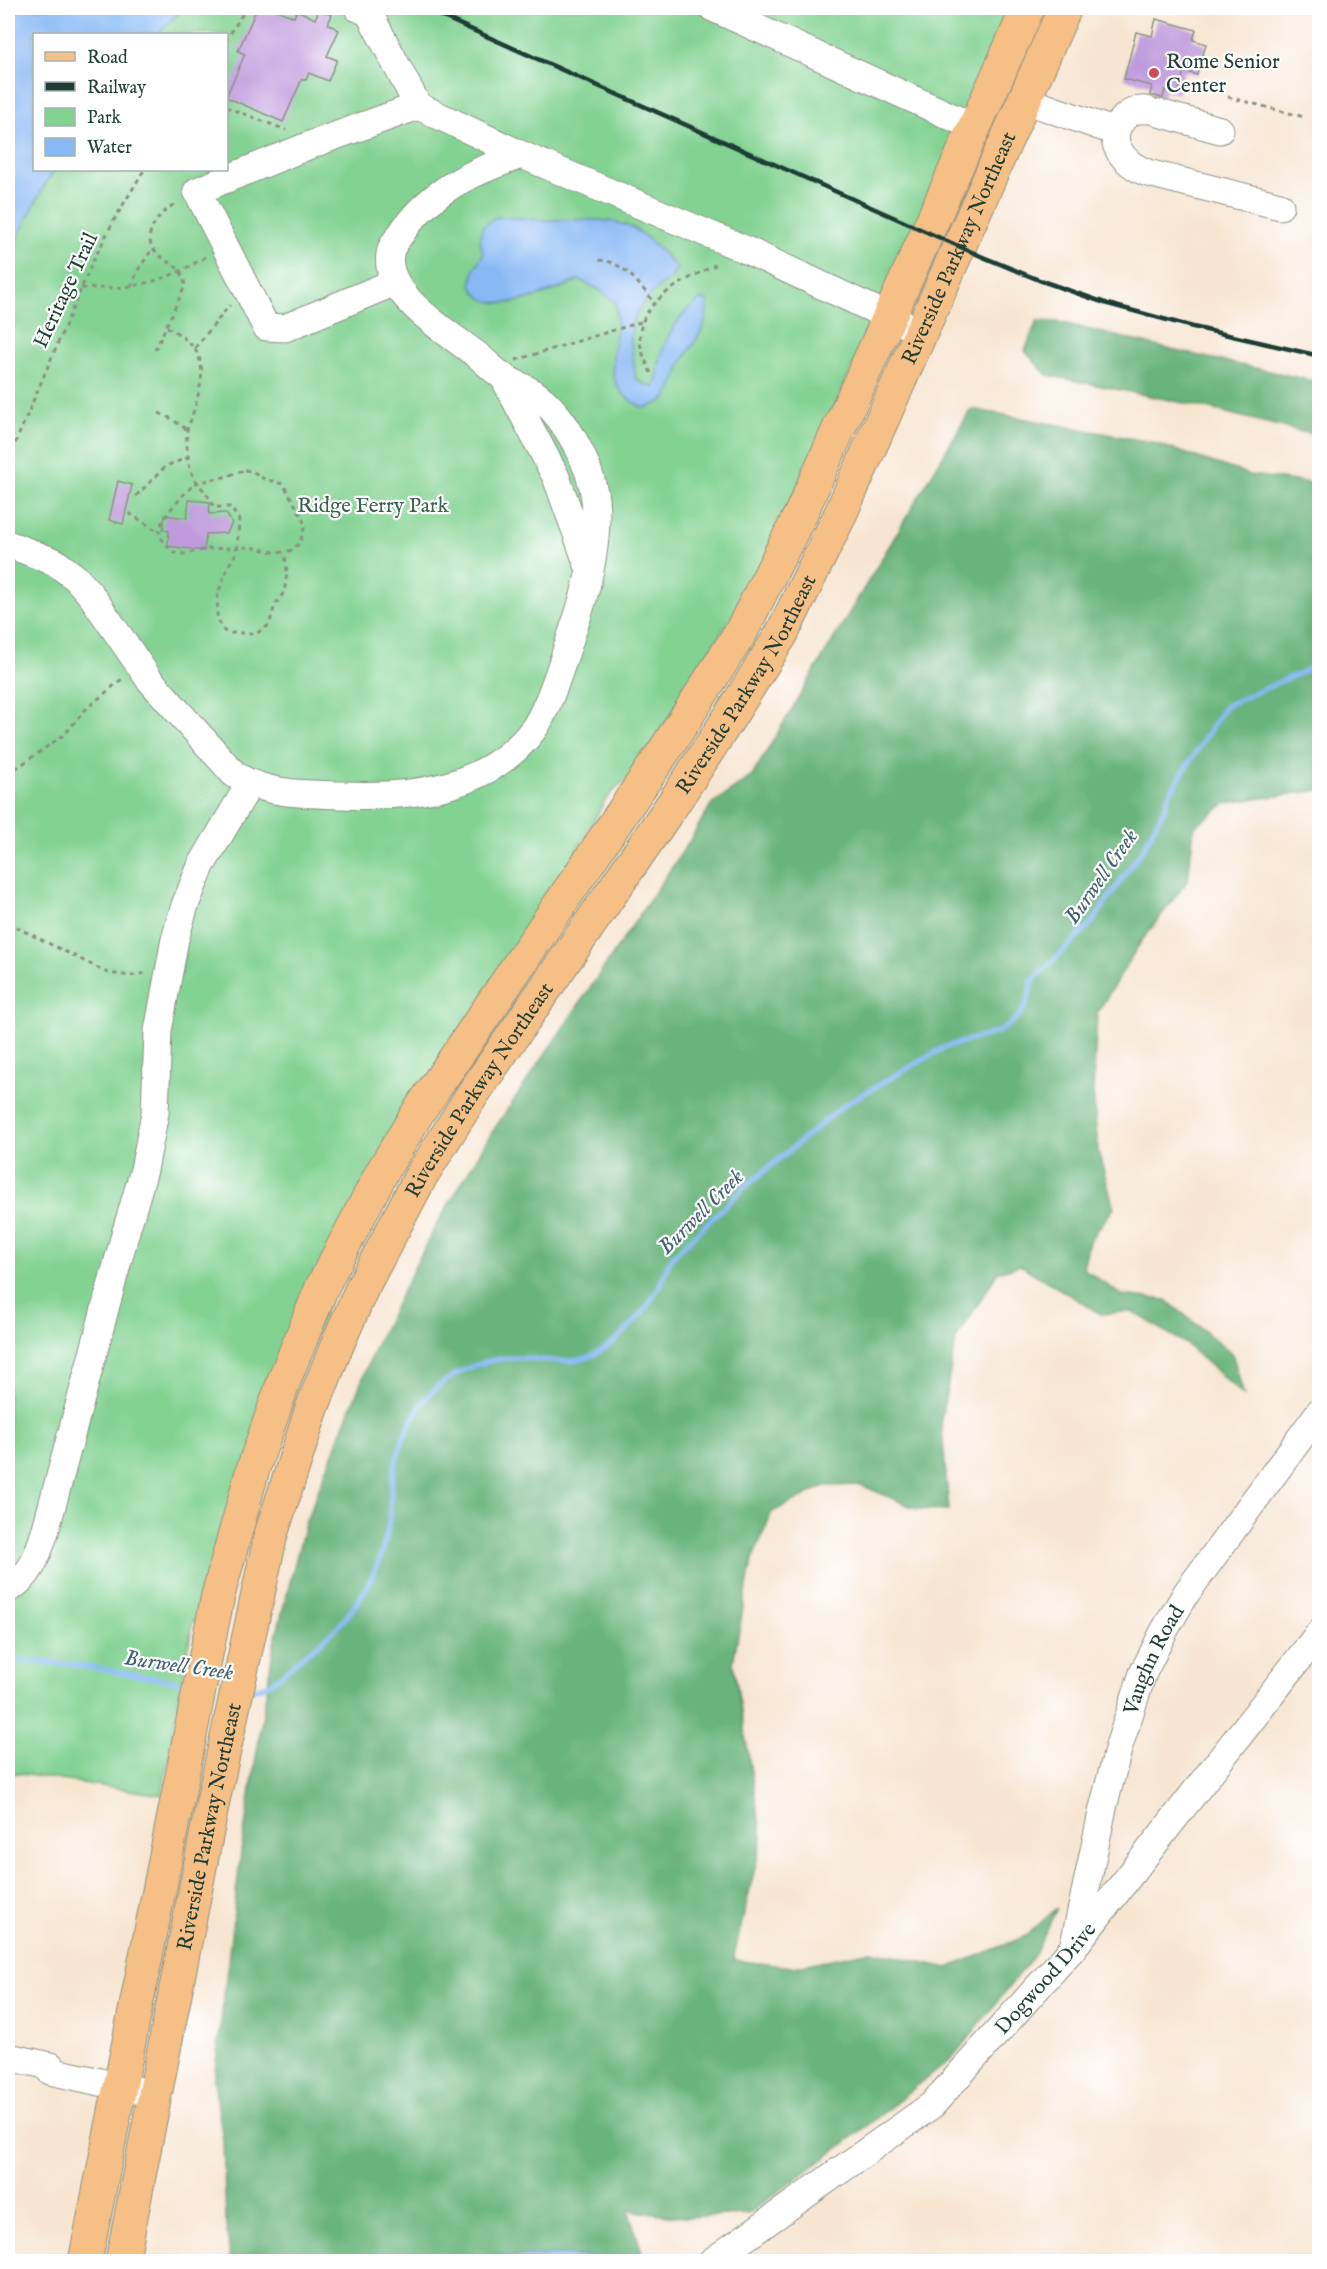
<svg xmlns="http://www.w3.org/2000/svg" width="1327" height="2269" font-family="'IM FELL English',serif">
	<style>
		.green { fill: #82d292; stroke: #508863; stroke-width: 1.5 }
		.forest { fill: #69b47c; stroke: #447858; stroke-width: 1.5 }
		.water { fill: #89b9f5; stroke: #547b94; stroke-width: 1.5 }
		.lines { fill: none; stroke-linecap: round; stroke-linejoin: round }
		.stream { stroke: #89b9f5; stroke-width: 5 }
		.building { fill: #c09add }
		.minor-casing { stroke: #8b9182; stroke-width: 29 }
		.major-casing { stroke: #8b9182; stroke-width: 35 }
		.path { stroke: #8b9182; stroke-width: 3; stroke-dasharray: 4.5 4.5; stroke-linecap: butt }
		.minor { stroke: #fff; stroke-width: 27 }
		.major { stroke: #f5bf86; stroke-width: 33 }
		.rail { stroke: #1f3d34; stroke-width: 4.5 }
		.poi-dot { fill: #d1495b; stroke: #fff; stroke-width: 2 }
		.labels { text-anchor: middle; stroke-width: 4.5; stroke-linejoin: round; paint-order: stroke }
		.poi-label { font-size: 21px; fill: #1f3d34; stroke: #fff; text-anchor: start }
		.street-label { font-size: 21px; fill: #1f3d34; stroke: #fff }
		.park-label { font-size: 21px; fill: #38624c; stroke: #fff }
		.water-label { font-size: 22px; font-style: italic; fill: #3f626e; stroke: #fff }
	</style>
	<rect width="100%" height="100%" fill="#fff"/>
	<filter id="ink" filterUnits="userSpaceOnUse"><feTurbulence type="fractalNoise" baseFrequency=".0167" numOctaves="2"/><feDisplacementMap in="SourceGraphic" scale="12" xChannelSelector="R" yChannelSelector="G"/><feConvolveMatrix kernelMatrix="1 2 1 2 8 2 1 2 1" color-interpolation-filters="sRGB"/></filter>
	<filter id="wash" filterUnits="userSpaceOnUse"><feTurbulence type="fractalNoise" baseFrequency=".008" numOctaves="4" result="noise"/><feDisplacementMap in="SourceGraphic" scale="24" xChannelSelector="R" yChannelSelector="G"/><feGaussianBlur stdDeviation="1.35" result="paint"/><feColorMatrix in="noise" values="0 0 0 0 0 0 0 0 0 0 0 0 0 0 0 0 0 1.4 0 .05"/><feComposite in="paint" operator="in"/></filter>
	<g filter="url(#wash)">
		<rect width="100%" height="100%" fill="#f7e5d1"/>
		<path class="green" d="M183,8H1015L759,573L630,779L620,784L606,799L566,870L399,1122L201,1624L193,1620L162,1795L8,1772V256L44,186L54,170H226V34H158Z"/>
		<path class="forest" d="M1037,321L1059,322L1172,350L1319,382V436L1199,406L1047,375L1025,351Z
			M971,409L1151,442L1250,475L1319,484V790L1226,803L1194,827L1188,880L1140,943L1097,1013L1093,1092L1098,1151L1114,1208L1089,1241L1083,1268L1121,1295L1166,1300L1232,1353L1244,1396L1186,1344L1132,1311L1101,1314L1020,1265L998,1272L956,1339L941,1419L949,1510L917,1509L861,1485L824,1486L772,1512L752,1560L733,1662L762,1838L733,1960L792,1967L871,1951L948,1968L1026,1936L1057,1908L1035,1954L953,2057L848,2141L748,2214L684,2217L628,2210L645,2261H228L230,2257L226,2223L223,2141L214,2080L241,1852L274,1644L305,1524L377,1342L434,1229L491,1134L689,842L711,805L752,776Z"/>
		<path class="water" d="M8,8H183L158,34H34V170H54L44,186L8,256Z
			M496,217C514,217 533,220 551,220C575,220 610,217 633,228C651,238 663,254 677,268C674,278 665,282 658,288C623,320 630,335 636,379L646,385L654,387C659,375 658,368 661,356C668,332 680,313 701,299L707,301C709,331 692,341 681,365C676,376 674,390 665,399C660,404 651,406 644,408C606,391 611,367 616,332C618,323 616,312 616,303L600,290L579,280C557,290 503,314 480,297C477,294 474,289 471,286L474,270L483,254L480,241L482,227Z
			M562,2255L617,2258L652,2256L644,2262L332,2261Z"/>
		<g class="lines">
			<path class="stream" d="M8,1660L70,1664L190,1684
				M250,1690C274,1686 282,1674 299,1659C305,1653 314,1649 320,1643C354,1615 378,1576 387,1533C391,1513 390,1493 393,1474C397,1452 406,1430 417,1411C437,1377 483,1356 522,1358C545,1359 571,1366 593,1355C621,1341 647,1311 661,1283C666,1272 667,1262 677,1252L745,1187L844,1105L945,1047L998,1032L1009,1025L1019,1016L1026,1005L1033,980L1091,924L1144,847L1166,805L1168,796L1225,706L1320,664"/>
		</g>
		<g id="blocks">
			<path class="building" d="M257,8H272L294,17L297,10L315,19L319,10L332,15L328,24L339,30L327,56L337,60L328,81L309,73L306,80L302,79L283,122L226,97L245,54L238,51Z
				M1156,19L1196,30L1193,40L1206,44L1197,75L1184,71L1178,94L1165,90L1163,98L1150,95L1152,86L1124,79L1136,32L1152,36Z
				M118,481L132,485L123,524L109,520Z
				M189,500L210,502L209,514L226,513L232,523L227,533L206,534L204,551L168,546L169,531L163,530L165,515L187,518Z"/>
		</g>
	</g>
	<g filter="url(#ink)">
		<use href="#blocks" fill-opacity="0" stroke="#8b9182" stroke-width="1.5"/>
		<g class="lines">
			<defs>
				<g id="minor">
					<path d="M358,8L369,13L418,106L522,155"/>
					<path d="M713,8L974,127"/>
					<path d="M1025,100L1116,132"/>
					<path d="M1146,110C1137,109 1131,111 1124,118C1102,140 1125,165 1148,173L1280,206"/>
					<path d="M1159,113L1220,130"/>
					<path d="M395,282L285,328L266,327L197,191L310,145L418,106"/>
					<path d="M504,378L556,477L588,565"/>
					<path d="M8,544L55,562L76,578L91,595L149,679L234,774C264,795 307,794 343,795C411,798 488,789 533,730C549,708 564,657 573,630C587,590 600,542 595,499C591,466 566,418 539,397C530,389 517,385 507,379C494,372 485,360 473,352C447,332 383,294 390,254C391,246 398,238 403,231C432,189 476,170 522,155L744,249L922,332"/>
					<path d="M8,1589C31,1577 37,1556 45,1532L126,1231L144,1170L155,1113L158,1031L175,939L185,905L201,866L249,785"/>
					<path id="s1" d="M1074,1944L1103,1808L1119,1746L1143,1673L1164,1631L1187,1592L1320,1411"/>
					<path d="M8,2057L51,2066"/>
					<path d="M50,2071L155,2094"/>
					<path id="s2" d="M711,2262L932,2105L1073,1948L1320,1632"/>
				</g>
				<g id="major">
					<path d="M85,2262L218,1595L253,1469L285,1378L322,1287L382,1172L417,1114L669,744L741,632L801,513L1028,8"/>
					<path id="s3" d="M122,2262L213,1801L271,1534L312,1408L335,1350L362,1288L421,1176L474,1092L674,802L729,718L781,635L839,517L1065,8"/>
				</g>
			</defs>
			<use href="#minor" class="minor-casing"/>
			<use href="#major" class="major-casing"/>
			<path class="path" d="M226,41L246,8
				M1228,97L1304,117
				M226,107L286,130
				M599,260C624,261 639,285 655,303
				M131,287L138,270L153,248
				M81,288C131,290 164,283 207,256
				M167,327C209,350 206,371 193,413C192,419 188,425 187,431C186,441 188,454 189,464C192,482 208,491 214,507H230L239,519L237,552L229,565L218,593L217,615L221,627L224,631L231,633H257L269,625L275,605L284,592L287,573L285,553
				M195,348L230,305
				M155,350L185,286C182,264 172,267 159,255C136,235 161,213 177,202
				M516,360L644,321
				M651,373C647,364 641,352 640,342C636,299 689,279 719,263
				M159,413L172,419L187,430
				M8,460L92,263L114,220L144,170
				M245,470L252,471L264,479L283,484L300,513L305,525L300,543L292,550L278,553L251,547L206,549L184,554L175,553L168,547L160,536L159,528L170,510L187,491L196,483L224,477Z
				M136,496L166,466L189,457
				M129,513L159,532
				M8,774L65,734L85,710L123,678
				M8,923L108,973L131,976L146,973"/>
			<use href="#minor" class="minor"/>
			<use href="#major" class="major"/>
			<path class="rail" d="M423,8L983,257L1039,280L1108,304L1193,327L1320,356"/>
		</g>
	</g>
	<circle class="poi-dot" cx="1154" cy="73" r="6"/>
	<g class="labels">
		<g class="poi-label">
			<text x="1166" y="68">Rome Senior<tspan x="1166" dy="24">Center</tspan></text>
		</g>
		<g class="street-label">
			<text dy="7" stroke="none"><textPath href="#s3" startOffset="2208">Riverside Parkway Northeast</textPath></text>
			<text transform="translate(65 290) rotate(-65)" y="7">Heritage Trail</text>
			<text dy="7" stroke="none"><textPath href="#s3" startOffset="1722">Riverside Parkway Northeast</textPath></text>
			<text dy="7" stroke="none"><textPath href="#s3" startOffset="1236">Riverside Parkway Northeast</textPath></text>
			<text dy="7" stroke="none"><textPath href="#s1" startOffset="296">Vaughn Road</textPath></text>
			<text dy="7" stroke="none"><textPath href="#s3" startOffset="444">Riverside Parkway Northeast</textPath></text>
			<text dy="7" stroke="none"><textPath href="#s2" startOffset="441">Dogwood Drive</textPath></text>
		</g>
		<g class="park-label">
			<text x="373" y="512">Ridge Ferry Park</text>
		</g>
		<g class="water-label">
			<text transform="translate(1100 876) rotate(-55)" y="8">Burwell Creek</text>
			<text transform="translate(700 1211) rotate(-45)" y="8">Burwell Creek</text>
			<text transform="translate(179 1664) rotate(8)" y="8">Burwell Creek</text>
		</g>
	</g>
	<rect width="1327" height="2269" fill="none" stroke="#fff" stroke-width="30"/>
	<rect x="33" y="33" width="195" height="138" fill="#ffffff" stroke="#a5b1ae" stroke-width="1.5"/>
	<rect x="45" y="52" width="30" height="9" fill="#f5bf86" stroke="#a5b1ae" stroke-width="1.5"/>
	<text x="87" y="63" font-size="18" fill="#1f3d34">Road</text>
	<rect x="45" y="82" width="30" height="9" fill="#1f3d34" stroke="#a5b1ae" stroke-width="1.5"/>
	<text x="87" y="93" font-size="18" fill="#1f3d34">Railway</text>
	<rect x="45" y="108" width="30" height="18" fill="#82d292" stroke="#a5b1ae" stroke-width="1.5"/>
	<text x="87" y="123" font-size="18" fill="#1f3d34">Park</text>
	<rect x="45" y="138" width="30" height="18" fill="#89b9f5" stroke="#a5b1ae" stroke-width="1.5"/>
	<text x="87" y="153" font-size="18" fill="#1f3d34">Water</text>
</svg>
